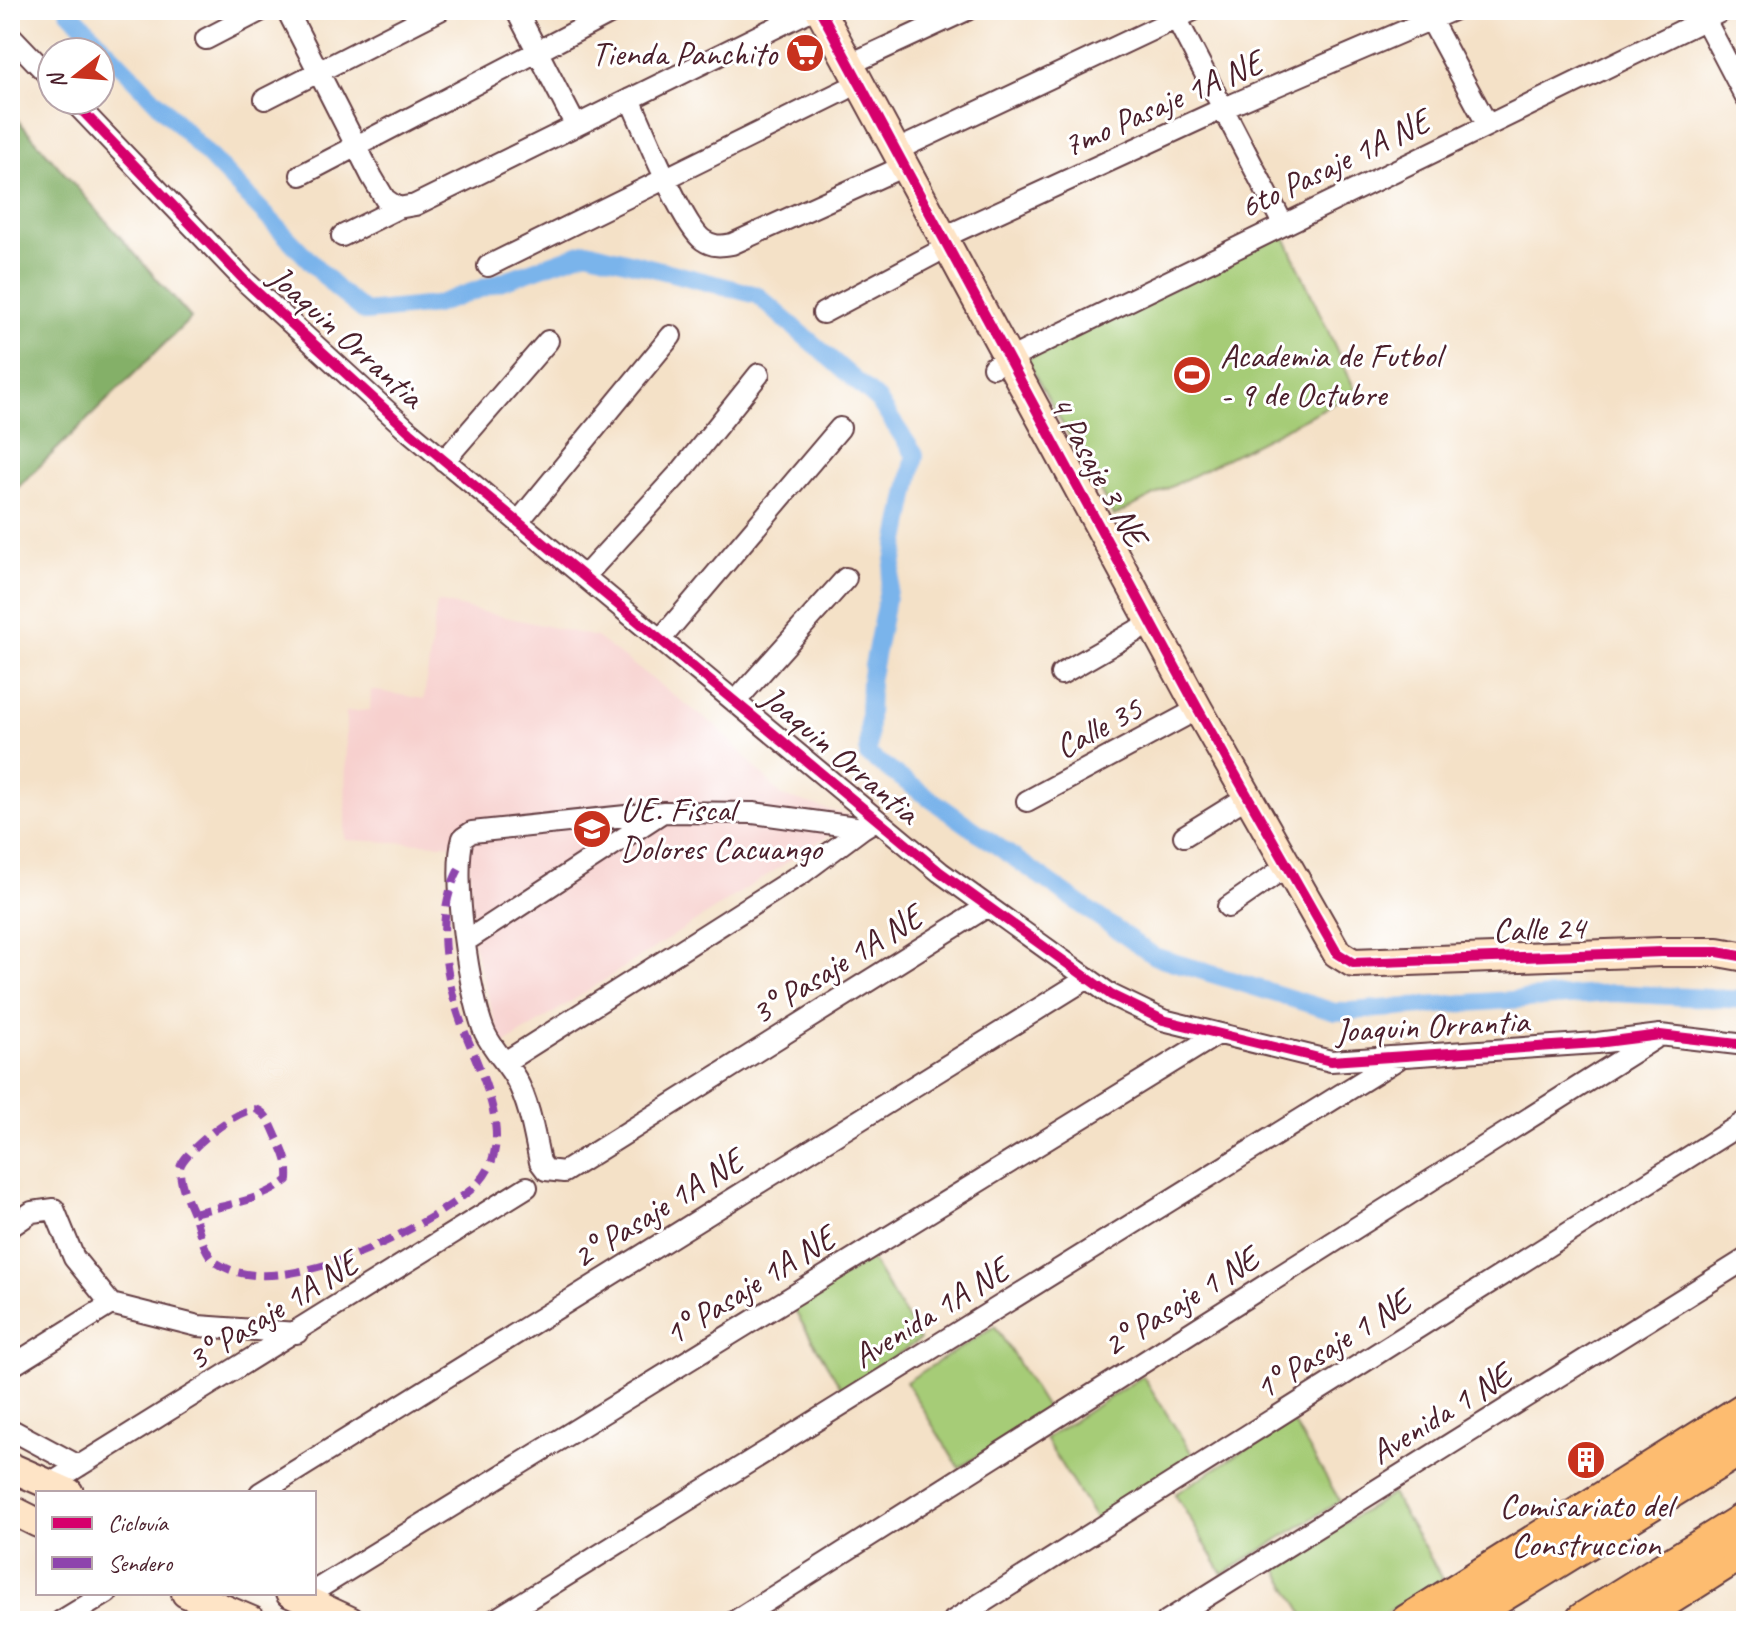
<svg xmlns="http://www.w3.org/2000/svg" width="1756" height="1631" font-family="Caveat,sans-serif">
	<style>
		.built { fill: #f7d0ce }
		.green { fill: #a6cc77; stroke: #787651; stroke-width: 2 }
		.forest { fill: #84b068; stroke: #67684a; stroke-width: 2 }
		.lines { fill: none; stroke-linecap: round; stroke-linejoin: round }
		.canal { stroke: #7ab4eb; stroke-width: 18 }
		.street-casing { stroke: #643c42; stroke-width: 24 }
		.secondary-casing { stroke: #643c42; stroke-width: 32 }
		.primary-casing { stroke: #643c42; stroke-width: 36 }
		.highway-casing { stroke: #643c42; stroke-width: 42 }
		.street { stroke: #fff; stroke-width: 20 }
		.secondary { stroke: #fee4c6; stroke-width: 28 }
		.primary { stroke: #fdbc70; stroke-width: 32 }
		.highway { stroke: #fdbc70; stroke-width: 38 }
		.quiet { stroke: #8e44ad; stroke-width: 8; stroke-dasharray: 16 8; stroke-linecap: butt }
		.cycleway-casing { stroke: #fff; stroke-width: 15 }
		.cycleway { stroke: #d6006c; stroke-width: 10 }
		.labels { text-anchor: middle; stroke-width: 6; stroke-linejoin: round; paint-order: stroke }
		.poi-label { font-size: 34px; fill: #4a1f2b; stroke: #fff; text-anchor: start }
		.street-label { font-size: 34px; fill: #4a1f2b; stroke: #fff }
	</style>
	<rect width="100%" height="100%" fill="#fff"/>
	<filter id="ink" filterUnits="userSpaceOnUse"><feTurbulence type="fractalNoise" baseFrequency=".0125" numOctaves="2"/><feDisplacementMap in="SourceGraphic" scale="16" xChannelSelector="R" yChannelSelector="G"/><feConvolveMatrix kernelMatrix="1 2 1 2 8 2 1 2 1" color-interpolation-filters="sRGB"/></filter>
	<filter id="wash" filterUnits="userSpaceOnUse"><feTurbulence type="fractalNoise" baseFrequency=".006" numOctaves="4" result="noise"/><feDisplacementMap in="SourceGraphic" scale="32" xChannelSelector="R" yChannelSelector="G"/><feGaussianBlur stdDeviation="1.8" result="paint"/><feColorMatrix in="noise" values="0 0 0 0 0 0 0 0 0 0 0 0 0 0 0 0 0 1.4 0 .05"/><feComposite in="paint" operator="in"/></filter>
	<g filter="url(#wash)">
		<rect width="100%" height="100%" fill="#f4e1c7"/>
		<path class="built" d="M437,602L596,637L719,729L782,796L856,818L502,1046L474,947L468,845L345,840L346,712L370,710L371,690L424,699Z"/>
		<path class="green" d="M1284,235L1356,392L1114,516L1026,359Z
			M871,1259L920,1340L842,1389L793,1308Z
			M995,1326L1048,1411L959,1468L906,1382Z
			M1143,1376L1194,1457L1096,1520L1045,1439Z
			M1292,1420L1340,1501L1223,1574L1175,1494Z
			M1392,1494L1443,1579L1373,1621H1308L1275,1566Z"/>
		<path class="forest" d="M10,111L191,318L10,495Z"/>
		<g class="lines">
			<path class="canal" d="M68,10L338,290L365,312L435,305L587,251L757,295L878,400L915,455L870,681L868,755L1154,956L1335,1012L1613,993L1746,1000"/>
		</g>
	</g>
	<g filter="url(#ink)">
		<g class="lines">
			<defs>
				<path id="street" d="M287,10L372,177L385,199L398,208L415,205L811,10
					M516,10L576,126
					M1172,10L1283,224
					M1700,10L1746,98
					M1426,11L1487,124
					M10,35L52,79
					M206,39L262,10
					M848,65L967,10
					M265,99L440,10
					M630,99C643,127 682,225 703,240C713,247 721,246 732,244L891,172
					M72,100L247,283L410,432L940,872L1111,995L1163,1020L1331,1061L1597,1043L1660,1035L1746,1045
					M895,151L1194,10
					M301,175L617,10
					M342,236L398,208
					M942,238L1222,109L1453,10
					M488,266L845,90
					M823,313L934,254
					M993,367L1724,10
					M444,461L548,341
					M518,522L671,336
					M584,577L683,469L759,374
					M660,640L840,428
					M1061,674L1136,631
					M735,702L846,578
					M1027,801L1198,709
					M876,820L863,828L753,813L664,812L472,832L463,838C452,876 469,996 485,1033C493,1050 507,1063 516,1079C530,1105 534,1134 540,1162L546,1170L564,1172L988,906
					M1184,836L1247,797
					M1228,907L1287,866
					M466,941L660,814
					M505,1062L804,872L863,828
					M10,1227L32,1212L54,1209L74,1258L111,1304
					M10,1367L111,1304L198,1326L297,1333
					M10,1429L79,1466
					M50,1484L527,1187
					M260,1493L1088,978
					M314,1591L1218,1034
					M61,1621L107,1593
					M493,1621L1398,1059
					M735,1621L1654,1039
					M953,1621L1746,1121
					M1167,1621L1746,1259"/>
				<path id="secondary" d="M820,10L1198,709L1337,953L1353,963L1662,952H1718L1746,957
					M10,1467L69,1493
					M10,1509L38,1523
					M186,1593L252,1621
					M290,1593L350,1621"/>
				<path id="primary" d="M1407,1621L1746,1408
					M1634,1621L1746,1550"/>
				<path id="highway" d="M1455,1621L1746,1442
					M1585,1621L1746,1521"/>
			</defs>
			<use href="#street" class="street-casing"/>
			<use href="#secondary" class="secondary-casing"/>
			<use href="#primary" class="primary-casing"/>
			<use href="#highway" class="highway-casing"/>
			<use href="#street" class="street"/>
			<use href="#secondary" class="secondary"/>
			<use href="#primary" class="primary"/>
			<use href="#highway" class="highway"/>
			<path class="quiet" d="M193,1213C226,1205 261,1201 288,1180C289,1163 285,1154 278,1140C273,1130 269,1115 258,1110C243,1103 181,1154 180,1168C179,1185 190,1205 196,1220C200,1234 205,1255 217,1263C278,1305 425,1229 473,1188C527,1141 471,1060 456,1007C443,960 436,911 460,867"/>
			<defs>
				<path id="cycleway" d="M820,10L1198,709L1337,953L1353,963L1662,952H1718L1746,957
					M72,100L247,283L410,432L940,872L1111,995L1163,1020L1331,1061L1597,1043L1660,1035L1746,1045"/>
			</defs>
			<use href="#cycleway" class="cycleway-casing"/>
			<use href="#cycleway" class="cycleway"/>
		</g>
	</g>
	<defs>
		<symbol id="supermarket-disc" viewBox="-11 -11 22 22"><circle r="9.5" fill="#c8321e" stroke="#fff"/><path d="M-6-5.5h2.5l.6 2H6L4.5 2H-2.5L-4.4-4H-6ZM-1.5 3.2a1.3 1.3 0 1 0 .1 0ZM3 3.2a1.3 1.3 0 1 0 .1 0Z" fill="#fff"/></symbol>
		<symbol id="stadium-disc" viewBox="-11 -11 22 22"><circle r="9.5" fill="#c8321e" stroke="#fff"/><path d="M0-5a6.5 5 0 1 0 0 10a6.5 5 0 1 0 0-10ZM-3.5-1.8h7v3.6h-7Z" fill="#fff"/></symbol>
		<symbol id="school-disc" viewBox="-11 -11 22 22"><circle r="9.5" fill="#c8321e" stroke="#fff"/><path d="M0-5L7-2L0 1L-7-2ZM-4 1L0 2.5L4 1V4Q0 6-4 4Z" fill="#fff"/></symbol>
		<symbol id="building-disc" viewBox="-11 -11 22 22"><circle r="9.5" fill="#c8321e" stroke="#fff"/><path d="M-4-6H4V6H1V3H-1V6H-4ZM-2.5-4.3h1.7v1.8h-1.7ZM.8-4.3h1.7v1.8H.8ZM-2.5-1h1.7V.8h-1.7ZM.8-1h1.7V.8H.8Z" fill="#fff"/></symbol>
	</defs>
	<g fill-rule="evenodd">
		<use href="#supermarket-disc" x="783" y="31" width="44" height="44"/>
		<use href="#stadium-disc" x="1170" y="353" width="44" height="44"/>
		<use href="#school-disc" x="570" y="807" width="44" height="44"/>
		<use href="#building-disc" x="1564" y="1438" width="44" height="44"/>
	</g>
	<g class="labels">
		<g class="poi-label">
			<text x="777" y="65" text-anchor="end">Tienda Panchito</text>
			<text x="1220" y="367">Academia de Futbol<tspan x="1220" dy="39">- 9 de Octubre</tspan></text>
			<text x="620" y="821">UE. Fiscal<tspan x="620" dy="39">Dolores Cacuango</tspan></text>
			<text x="1586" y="1517" text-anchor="middle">Comisariato del<tspan x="1586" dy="39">Construccion</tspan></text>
		</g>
		<g class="street-label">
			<text transform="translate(1162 103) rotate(-24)" y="12">7mo Pasaje 1A NE</text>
			<text transform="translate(1334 163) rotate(-26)" y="12">6to Pasaje 1A NE</text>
			<text transform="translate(347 336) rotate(42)" y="12">Joaquin Orrantia</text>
			<text transform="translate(1099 470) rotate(61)" y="12">4 Pasaje 3 NE</text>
			<text transform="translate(1098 727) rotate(-28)" y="12">Calle 35</text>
			<text transform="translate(841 754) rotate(40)" y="12">Joaquin Orrantia</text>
			<text transform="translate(1539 928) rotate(-2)" y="12">Calle 24</text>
			<text transform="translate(836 964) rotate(-32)" y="12">3° Pasaje 1A NE</text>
			<text transform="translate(1432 1025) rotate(-3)" y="12">Joaquin Orrantia</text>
			<text transform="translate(657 1208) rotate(-32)" y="12">2° Pasaje 1A NE</text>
			<text transform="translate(749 1285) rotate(-32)" y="12">1° Pasaje 1A NE</text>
			<text transform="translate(1180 1301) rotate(-32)" y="12">2° Pasaje 1 NE</text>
			<text transform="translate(272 1310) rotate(-32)" y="12">3° Pasaje 1A NE</text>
			<text transform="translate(930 1312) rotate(-32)" y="12">Avenida 1A NE</text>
			<text transform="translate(1332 1344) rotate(-32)" y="12">1° Pasaje 1 NE</text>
			<text transform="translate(1440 1413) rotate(-32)" y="12">Avenida 1 NE</text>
		</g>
	</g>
	<rect width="1756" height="1631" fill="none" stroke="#fff" stroke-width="40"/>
	<rect x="36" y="1491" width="280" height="104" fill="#ffffff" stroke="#b7a5aa" stroke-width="2"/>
	<rect x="52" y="1517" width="40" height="12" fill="#d6006c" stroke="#b7a5aa" stroke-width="2"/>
	<text x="108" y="1531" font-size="24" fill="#4a1f2b">Ciclovía</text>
	<rect x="52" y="1557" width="40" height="12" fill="#8e44ad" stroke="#b7a5aa" stroke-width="2"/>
	<text x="108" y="1571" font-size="24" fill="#4a1f2b">Sendero</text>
	<g transform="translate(76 76) rotate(253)"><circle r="38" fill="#ffffff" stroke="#b7a5aa" stroke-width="2"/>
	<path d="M0-6L14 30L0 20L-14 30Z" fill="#c8321e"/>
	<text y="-12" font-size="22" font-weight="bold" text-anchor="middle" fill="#4a1f2b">N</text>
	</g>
</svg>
